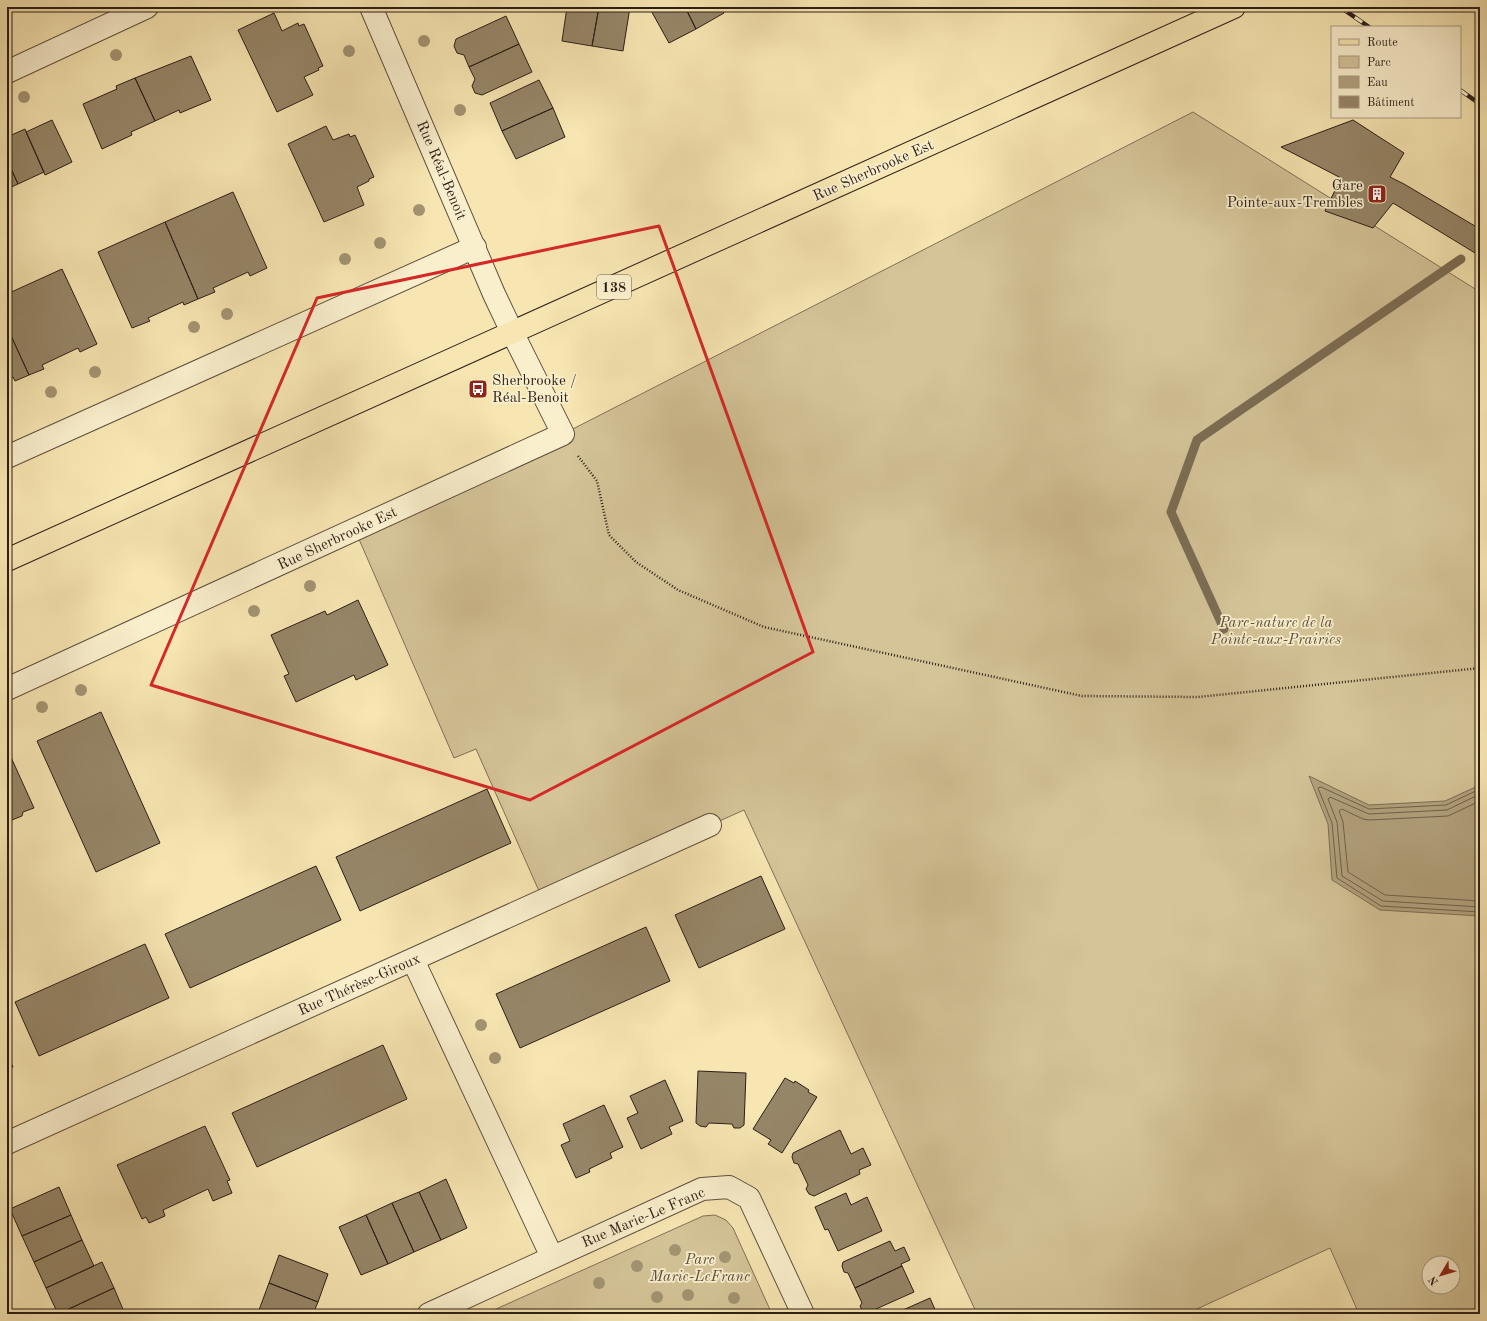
<svg xmlns="http://www.w3.org/2000/svg" width="1487" height="1321" font-family="'Old Standard TT',serif">
	<style>
		.green { fill: #d4c498; stroke: #807158; fill-rule: evenodd }
		.water { fill: #b2a27d; stroke: #7c6d54 }
		.lines { fill: none; stroke-linecap: round; stroke-linejoin: round }
		.shore { stroke: #6f604a; stroke-width: 1 }
		.stream { stroke: #7c6d54; stroke-width: 9 }
		.building { fill: #968668; stroke: #2c1e17 }
		.minor-casing { stroke: #5f503e; stroke-width: 24 }
		.major-casing { stroke: #2c1e17; stroke-width: 24 }
		.path { stroke: #2c1e17; stroke-width: 2.5; stroke-dasharray: 1 2; stroke-linecap: butt }
		.minor { stroke: #faefcd; stroke-width: 22 }
		.major { stroke: #f7e6b2; stroke-width: 22 }
		.rail-casing { stroke: #2c1e17; stroke-width: 4.5 }
		.rail { stroke: #faefcd; stroke-width: 3; stroke-dasharray: 9; stroke-linecap: butt }
		.tree { fill: #a39472 }
		.marked { fill: none; stroke: #d62828; stroke-width: 3; stroke-linejoin: round }
		.labels { text-anchor: middle; stroke-width: 3.5; stroke-linejoin: round; paint-order: stroke }
		.shield { fill: #faefcd; stroke: #6a5d4e; stroke-width: 1 }
		.shield-label { font-size: 14px; font-weight: bold; fill: #2c1e17 }
		.street-label { font-size: 15px; fill: #2c1e17; stroke: #faefcd }
		.poi-label { font-size: 15px; fill: #2c1e17; stroke: #faefcd; text-anchor: end }
		.park-label { font-size: 15px; font-style: italic; fill: #5e503e; stroke: #faefcd }
	</style>
	<rect width="100%" height="100%" fill="#f7e6b2"/>
	<filter id="stains"><feTurbulence type="fractalNoise" baseFrequency=".005" numOctaves="4"/><feColorMatrix values="0 0 0 0 .2 0 0 0 0 .09 0 0 0 0 .02 0 0 0 .5 -.17"/></filter>
	<radialGradient id="worn" r=".72"><stop offset=".6" stop-color="#630" stop-opacity="0"/><stop offset="1" stop-color="#630" stop-opacity=".3"/></radialGradient>
	<path class="green" d="M1193,112L1480,292V1314H1359L1330,1248L1186,1314H977L744,810L543,900L476,749L454,758L355,530L563,434ZM1429,1263H1453V1287H1429Z
		M715,1215L726,1220L733,1228L772,1314H485L703,1216Z"/>
	<path class="water" d="M1309,776L1369,805L1445,801L1480,785V916L1380,910L1332,880L1328,824Z"/>
	<g class="lines">
		<path class="shore" d="M1480,789L1446,805L1369,809L1321,787L1318,788L1332,823L1337,878L1381,906L1480,912
			M1480,794L1447,810L1369,814L1330,797L1328,799L1337,822L1342,876L1383,901L1480,907
			M1480,801L1448,816L1370,820L1363,819L1342,809L1339,811L1343,822L1348,872L1385,895L1480,901"/>
		<path class="stream" d="M1224,629L1171,512L1197,440L1461,259"/>
	</g>
	<path class="building" d="M567,7H599L592,46L562,41Z
		M599,7H630L623,51L592,46Z
		M649,7H685L696,29L669,43Z
		M685,7H720L724,13L696,29Z
		M274,13L282,31L298,23L299,26L304,24L323,66L318,68L319,70L304,77L313,95L277,112L238,30Z
		M506,16L519,44L469,67L464,55L457,53L454,46L456,39Z
		M519,44L532,72L482,95L475,93L472,86L475,79L469,67Z
		M191,56L211,100L180,113L179,110L155,121L135,78Z
		M135,78L155,121L131,132L132,135L102,149L83,104L117,89L116,86Z
		M539,80L553,108L502,131L490,103Z
		M553,108L565,137L516,159L502,131Z
		M52,120L72,162L45,175L26,132Z
		M1353,120L1404,153L1390,177L1404,184L1480,229V256L1393,203L1373,228L1325,211L1341,178L1281,147Z
		M326,126L333,140L349,134L350,137L355,135L374,177L369,179V181L357,187L364,205L324,222L288,144Z
		M25,129L44,172L18,184L7,160V137Z
		M7,160L18,184L7,189Z
		M233,192L267,268L250,276L248,272L213,288L215,292L198,299L165,222Z
		M165,222L198,299L184,305L183,302L148,318L150,321L132,328L98,252Z
		M62,269L97,344L80,352L78,348L42,365L44,369L29,375L7,327V294Z
		M7,327L29,375L15,381L13,377L7,380Z
		M358,600L388,665L356,680L354,675L296,702L284,676L289,674L271,635L325,611L327,615Z
		M101,712L160,843L96,872L37,741Z
		M10,755L34,808L23,812L22,816L7,822V756Z
		M487,789L511,843L360,911L336,857Z
		M316,866L341,920L190,988L165,934Z
		M761,876L785,929L699,968L675,915Z
		M646,927L670,981L520,1048L496,994Z
		M145,944L169,998L39,1056L15,1002Z
		M383,1045L407,1099L257,1167L232,1113Z
		M7,1055L13,1067L7,1070Z
		M698,1071L746,1073L744,1125L740,1128H734L732,1124L709,1123L706,1127L700,1126L696,1123Z
		M785,1078L794,1083L795,1081L809,1090L808,1092L817,1097L782,1153L768,1144L771,1140L753,1129Z
		M665,1080L683,1121L669,1127L672,1134L641,1149L627,1118L638,1113L630,1096Z
		M604,1105L623,1147L610,1153L612,1158L589,1169L590,1172L576,1178L561,1145L570,1141L563,1124Z
		M205,1126L230,1180L227,1181L232,1193L213,1201L208,1189L163,1210L165,1216L149,1223L146,1217L142,1219L117,1165Z
		M840,1130L851,1154L863,1148L871,1165L859,1170L860,1174L814,1196L809,1194L806,1189L808,1185L798,1164L794,1163L792,1157L793,1153Z
		M446,1179L467,1228L441,1240L419,1192Z
		M59,1187L71,1215L22,1236L10,1209Z
		M419,1192L441,1240L414,1252L392,1203Z
		M846,1193L851,1205L867,1197L882,1231L838,1251L828,1229L825,1230L815,1207Z
		M392,1203L414,1252L388,1264L366,1215Z
		M71,1215L82,1240L34,1262L22,1236Z
		M366,1215L388,1264L361,1275L339,1227Z
		M82,1240L94,1266L46,1288L34,1262Z
		M890,1241L895,1251L904,1247L910,1260L901,1264L902,1266L855,1288L848,1273L844,1272L842,1266L843,1262Z
		M279,1255L328,1274L318,1302L269,1283Z
		M102,1262L114,1288L58,1314L46,1288Z
		M902,1266L914,1292L867,1313L863,1312L860,1306L862,1303L855,1288Z
		M269,1283L318,1302L313,1314H269L259,1310Z
		M114,1288L125,1314H58Z
		M930,1298L937,1314H894Z"/>
	<g class="lines">
		<defs>
			<path id="minor" d="M7,72L147,7
				M7,457L475,247
				M7,689L563,434L512,332L494,294L371,7
				M413,960L552,1257
				M7,1143L710,825
				M429,1314L702,1189L729,1187L749,1198L803,1314"/>
			<path id="major" d="M7,560L1234,7"/>
		</defs>
		<use href="#minor" class="minor-casing"/>
		<use href="#major" class="major-casing"/>
		<path class="path" d="M578,456L597,481L609,535L636,562L678,590L764,627L1082,696L1198,697L1480,668"/>
		<use href="#minor" class="minor"/>
		<use href="#major" class="major"/>
		<defs>
			<path id="rail" d="M1340,7L1369,27
				M1460,90L1480,104"/>
		</defs>
		<use href="#rail" class="rail-casing"/>
		<use href="#rail" class="rail"/>
	</g>
	<g class="tree">
		<circle cx="424" cy="41" r="6"/>
		<circle cx="349" cy="51" r="6"/>
		<circle cx="116" cy="55" r="6"/>
		<circle cx="24" cy="97" r="6"/>
		<circle cx="460" cy="110" r="6"/>
		<circle cx="419" cy="210" r="6"/>
		<circle cx="380" cy="243" r="6"/>
		<circle cx="345" cy="259" r="6"/>
		<circle cx="227" cy="314" r="6"/>
		<circle cx="194" cy="327" r="6"/>
		<circle cx="95" cy="372" r="6"/>
		<circle cx="51" cy="392" r="6"/>
		<circle cx="310" cy="586" r="6"/>
		<circle cx="254" cy="611" r="6"/>
		<circle cx="81" cy="690" r="6"/>
		<circle cx="42" cy="707" r="6"/>
		<circle cx="481" cy="1025" r="6"/>
		<circle cx="495" cy="1058" r="6"/>
		<circle cx="675" cy="1250" r="6"/>
		<circle cx="725" cy="1257" r="6"/>
		<circle cx="637" cy="1266" r="6"/>
		<circle cx="599" cy="1283" r="6"/>
		<circle cx="688" cy="1295" r="6"/>
		<circle cx="657" cy="1297" r="6"/>
		<circle cx="734" cy="1298" r="6"/>
	</g>
	<path class="marked" d="M659,226L813,652L530,800L151,685L317,298Z"/>
	<defs>
		<symbol id="building-square" viewBox="-11 -11 22 22"><rect x="-9" y="-9" width="18" height="18" rx="4" fill="#8f2418" stroke="#faefcd"/><path d="M-4-6H4V6H1V3H-1V6H-4ZM-2.5-4.3h1.7v1.8h-1.7ZM.8-4.3h1.7v1.8H.8ZM-2.5-1h1.7V.8h-1.7ZM.8-1h1.7V.8H.8Z" fill="#fff"/></symbol>
		<symbol id="bus-square" viewBox="-11 -11 22 22"><rect x="-9" y="-9" width="18" height="18" rx="4" fill="#8f2418" stroke="#faefcd"/><path d="M-5-6H5V4H4V6H2V4H-2V6H-4V4H-5ZM-3.5-4V0h7V-4ZM-3.5 1.2v1.5H-2V1.2ZM2 1.2v1.5H3.5V1.2Z" fill="#fff"/></symbol>
	</defs>
	<g fill-rule="evenodd">
		<use href="#building-square" x="1366" y="183" width="22" height="22"/>
		<use href="#bus-square" x="467" y="378" width="22" height="22"/>
	</g>
	<g class="labels">
		<rect class="shield" x="597" y="275" width="34" height="24" rx="3"/>
		<g class="shield-label">
			<text x="614" y="292">138</text>
		</g>
		<g class="street-label">
			<text transform="translate(442 170) rotate(67)" y="5">Rue Réal-Benoit</text>
			<text transform="translate(873 170) rotate(-24)" y="5">Rue Sherbrooke Est</text>
			<text transform="translate(337 538) rotate(-25)" y="5">Rue Sherbrooke Est</text>
			<text transform="translate(359 984) rotate(-24)" y="5">Rue Thérèse-Giroux</text>
			<text transform="translate(643 1217) rotate(-23)" y="5">Rue Marie-Le Franc</text>
		</g>
		<g class="poi-label">
			<text x="1363" y="190">Gare<tspan x="1363" dy="17">Pointe-aux-Trembles</tspan></text>
			<text x="492" y="385" text-anchor="start">Sherbrooke /<tspan x="492" dy="17">Réal-Benoit</tspan></text>
		</g>
		<g class="park-label">
			<text x="1276" y="627">Parc-nature de la<tspan x="1276" dy="17">Pointe-aux-Prairies</tspan></text>
			<text x="700" y="1264">Parc<tspan x="700" dy="17">Marie-LeFranc</tspan></text>
		</g>
	</g>
	<rect width="1487" height="1321" fill="none" stroke="#f7e6b2" stroke-width="24"/>
	<rect x="8" y="8" width="1471" height="1305" fill="none" stroke="#2c1e17" stroke-width="2"/>
	<rect x="12" y="12" width="1463" height="1297" fill="none" stroke="#2c1e17"/>
	<rect x="1331" y="26" width="130" height="92" fill="#faefcd" stroke="#a89b84"/>
	<rect x="1339" y="39" width="20" height="6" fill="#f7e6b2" stroke="#a89b84"/>
	<text x="1367" y="46" font-size="12" fill="#2c1e17">Route</text>
	<rect x="1339" y="56" width="20" height="12" fill="#d4c498" stroke="#a89b84"/>
	<text x="1367" y="66" font-size="12" fill="#2c1e17">Parc</text>
	<rect x="1339" y="76" width="20" height="12" fill="#b2a27d" stroke="#a89b84"/>
	<text x="1367" y="86" font-size="12" fill="#2c1e17">Eau</text>
	<rect x="1339" y="96" width="20" height="12" fill="#968668" stroke="#a89b84"/>
	<text x="1367" y="106" font-size="12" fill="#2c1e17">Bâtiment</text>
	<g transform="translate(1441 1275) rotate(232)"><circle r="19" fill="#faefcd" stroke="#a89b84"/>
	<path d="M0-3L7 15L0 10L-7 15Z" fill="#8f2418"/>
	<text y="-6" font-size="11" font-weight="bold" text-anchor="middle" fill="#2c1e17">N</text>
	</g>
	<rect width="100%" height="100%" filter="url(#stains)"/>
	<rect width="100%" height="100%" fill="url(#worn)"/>
</svg>
